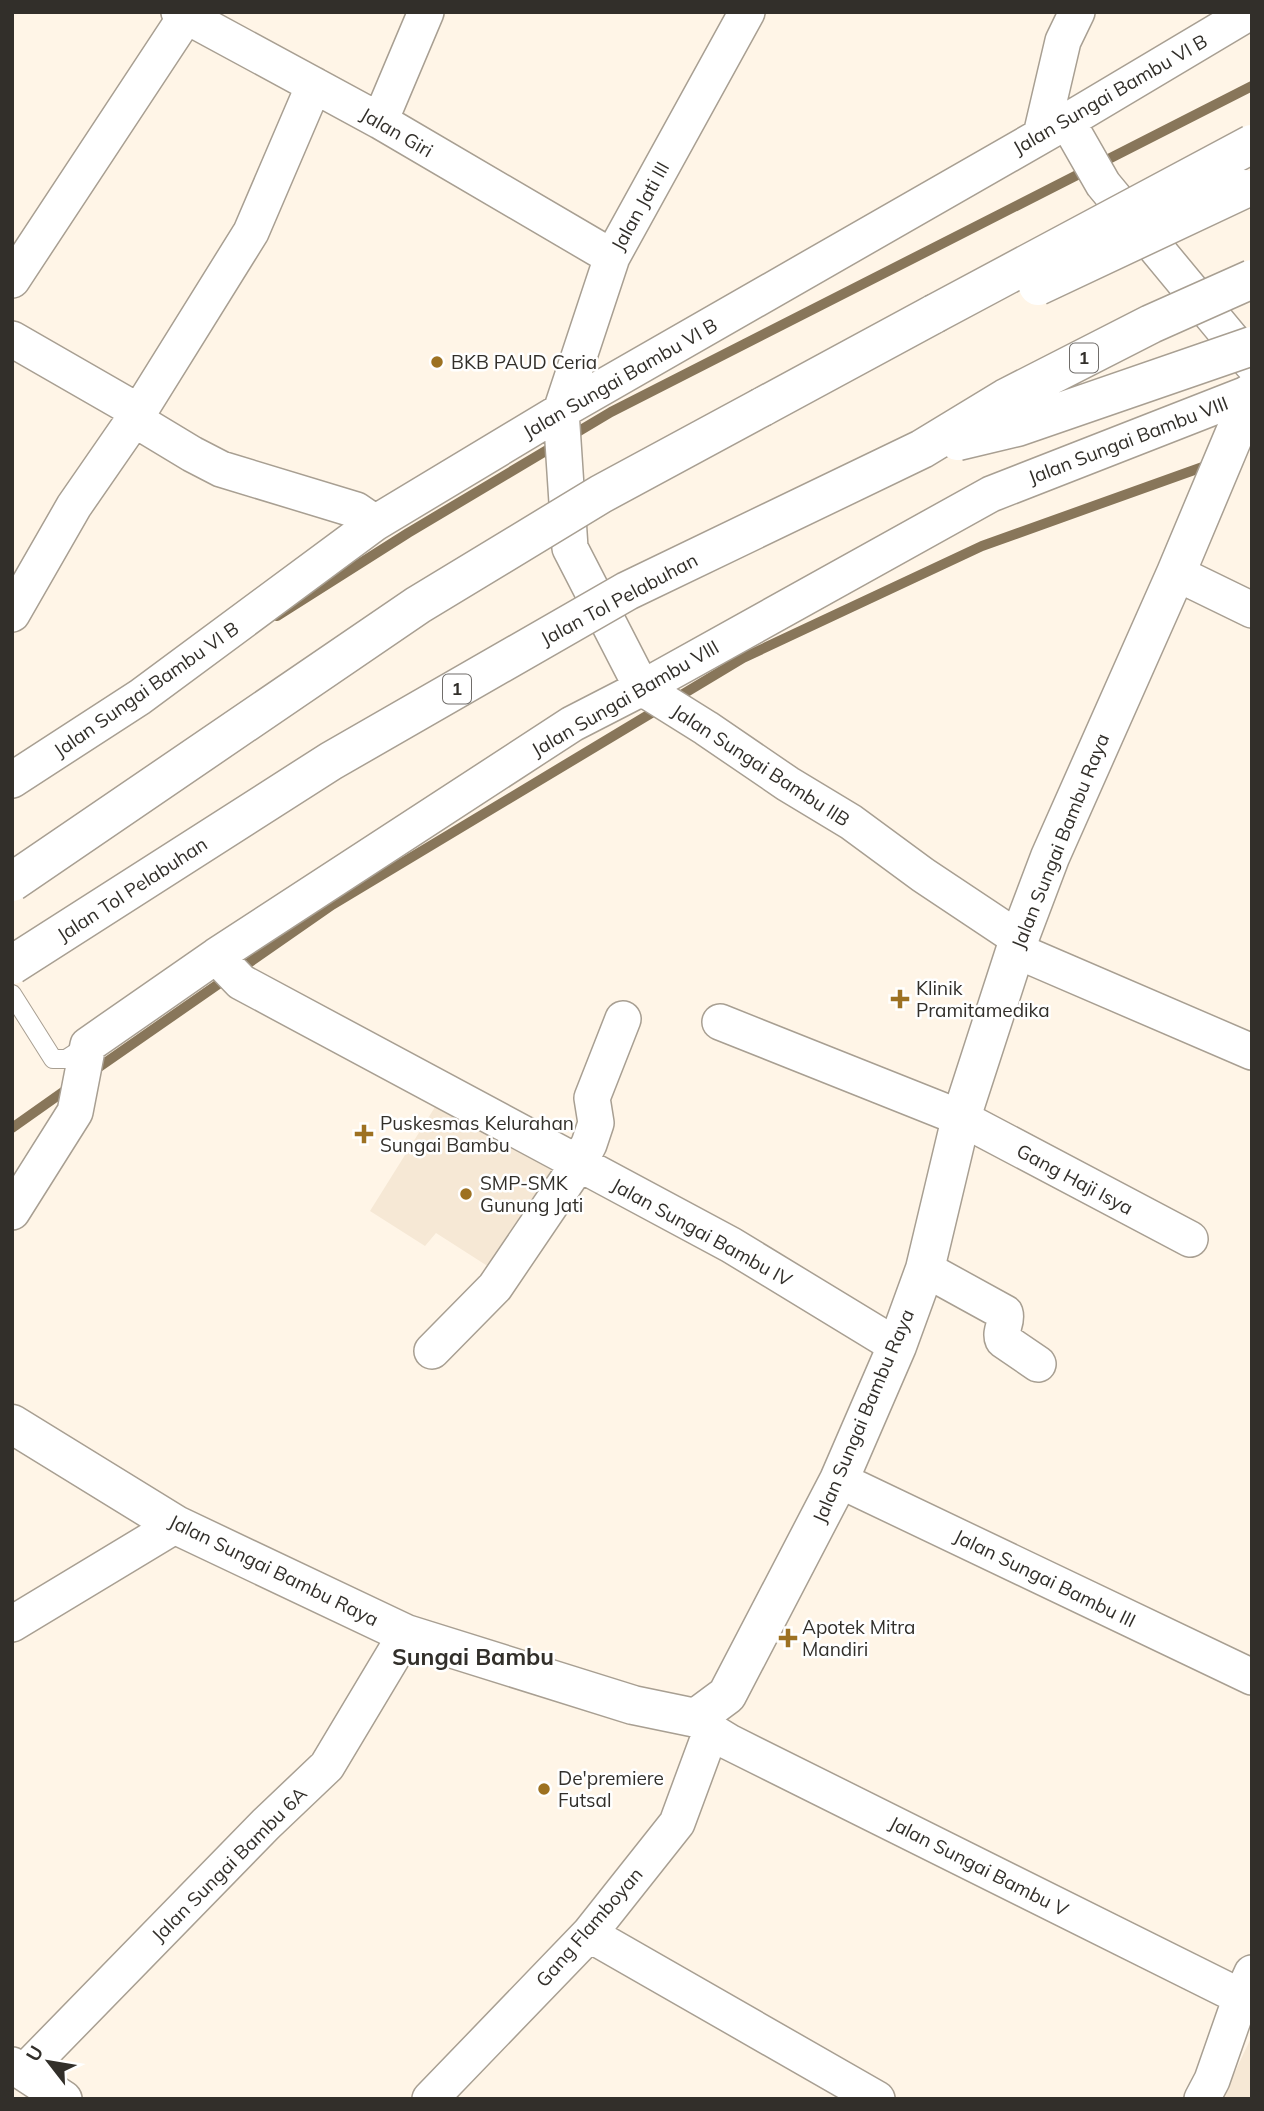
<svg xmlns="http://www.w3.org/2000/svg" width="1264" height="2111" font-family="Mulish,sans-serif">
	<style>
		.built { fill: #f6e8d5 }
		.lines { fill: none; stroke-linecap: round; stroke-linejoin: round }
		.stream { stroke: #88765a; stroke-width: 10 }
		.service-casing { stroke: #a89f92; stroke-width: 20 }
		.minor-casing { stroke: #a89f92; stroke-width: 38 }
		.tertiary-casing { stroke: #a89f92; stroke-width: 41 }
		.motorway-casing { stroke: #a89f92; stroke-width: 41 }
		.service { stroke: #fff; stroke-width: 18 }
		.minor { stroke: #fff; stroke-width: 35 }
		.tertiary { stroke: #fff; stroke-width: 38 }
		.motorway { stroke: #fff; stroke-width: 38 }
		.motorway-bridge-casing { stroke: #a89f92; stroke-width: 41; stroke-linecap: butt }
		.motorway-bridge { stroke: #fff; stroke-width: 38 }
		.poi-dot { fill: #9d7121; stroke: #fff; stroke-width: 2.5 }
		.labels { text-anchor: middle; stroke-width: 5; stroke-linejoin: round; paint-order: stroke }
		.shield { fill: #fff; stroke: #706d6a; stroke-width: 2 }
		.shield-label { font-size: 18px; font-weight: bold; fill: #322f2a }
		.street-label { font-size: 19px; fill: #322f2a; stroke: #fff }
		.poi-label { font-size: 19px; fill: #322f2a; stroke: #fff; text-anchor: start }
		.quarter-label { font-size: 23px; font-weight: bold; fill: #322f2a; stroke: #fff }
	</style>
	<rect width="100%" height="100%" fill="#fff5e7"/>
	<path class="built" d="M440,1099L562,1177L500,1274L436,1233L425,1246L370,1211Z
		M1252,2036V2099H1222Z"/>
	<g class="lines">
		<path class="stream" d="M277,616L408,533L611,412L1252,86
			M92,1072L332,905L743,658L982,546L1211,464
			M12,1128L70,1087"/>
		<defs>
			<path id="service" d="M12,994L53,1059H66L88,1045"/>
			<path id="minor" d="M179,12L380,121L612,257
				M747,12L612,257L561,411L570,548L642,688L706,728L788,784L851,822L923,875L1019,939
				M380,121L426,12
				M1067,121L1103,184L1252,364
				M1041,135L1063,41L1077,12
				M12,280L186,16
				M12,339L139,412
				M134,419L192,454L221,469L356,510L375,523
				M1176,573L1252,610
				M12,614L74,506L139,412L251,232L314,85
				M12,780L140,697L375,523L561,411L1067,121L1250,12
				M1015,950L1252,1052
				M216,956L241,982L731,1245L897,1346
				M720,1022L961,1118L1190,1239
				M12,1212L75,1112L88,1045L216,956L572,724L642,688L991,494L1252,392
				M925,1269L1005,1313C1008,1322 999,1331 1003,1340L1038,1364
				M432,1351L495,1287L579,1163L589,1144L596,1123L592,1098L623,1019
				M839,1480L1252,1677
				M12,1624L176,1525
				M696,1718L711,1731L729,1742L1241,1997L1252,1973
				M589,1934L877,2099
				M12,2065L64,2099
				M24,2072L266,1824L327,1766L406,1634
				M430,2099L589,1934L677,1823L711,1731
				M1202,2099L1212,2080L1241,1997"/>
			<path id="tertiary" d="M12,1424L176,1525L406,1634L633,1705L696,1718L727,1695L839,1480L897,1346L925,1269L961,1118L1019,939L1050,857L1176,573L1252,392"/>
			<path id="motorway" d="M762,407L934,314"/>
		</defs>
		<use href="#service" class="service-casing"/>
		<use href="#minor" class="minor-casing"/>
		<use href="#tertiary" class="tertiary-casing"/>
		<use href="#motorway" class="motorway-casing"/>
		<use href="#service" class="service"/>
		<use href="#minor" class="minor"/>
		<use href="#tertiary" class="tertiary"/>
		<use href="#motorway" class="motorway"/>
		<defs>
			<path id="motorway-bridge" d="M1038,286L1244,189
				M934,314L1252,144
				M958,441L1017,427L1252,346
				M12,882L418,605L601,494L762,407
				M12,965L331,761L627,591L922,449L1006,398L1151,324L1252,279"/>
		</defs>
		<use href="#motorway-bridge" class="motorway-bridge-casing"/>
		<use href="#motorway-bridge" class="motorway-bridge"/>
	</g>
	<g class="poi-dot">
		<circle cx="437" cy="362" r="7"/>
		<path d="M896.5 988.5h7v7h7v7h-7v7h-7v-7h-7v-7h7z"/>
		<path d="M360.5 1123.5h7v7h7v7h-7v7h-7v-7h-7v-7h7z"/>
		<circle cx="466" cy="1194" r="7"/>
		<path d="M784.5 1627.5h7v7h7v7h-7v7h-7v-7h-7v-7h7z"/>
		<circle cx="544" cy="1789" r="7"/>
	</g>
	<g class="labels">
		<g class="shield">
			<rect x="1070" y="343.5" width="28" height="29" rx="5"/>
			<rect x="443" y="674.5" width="28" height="29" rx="5"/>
		</g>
		<g class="shield-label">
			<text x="1084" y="364">1</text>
			<text x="457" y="695">1</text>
		</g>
		<g class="street-label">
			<text transform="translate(1110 94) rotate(-30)" y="7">Jalan Sungai Bambu VI B</text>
			<text transform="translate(397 132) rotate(30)" y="7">Jalan Giri</text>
			<text transform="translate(640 206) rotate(-61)" y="7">Jalan Jati III</text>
			<text transform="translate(620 378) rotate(-30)" y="7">Jalan Sungai Bambu VI B</text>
			<text transform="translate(1128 440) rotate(-21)" y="7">Jalan Sungai Bambu VIII</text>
			<text transform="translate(619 599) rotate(-28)" y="7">Jalan Tol Pelabuhan</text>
			<text transform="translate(146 689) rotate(-35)" y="7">Jalan Sungai Bambu VI B</text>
			<text transform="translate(625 698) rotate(-30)" y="7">Jalan Sungai Bambu VIII</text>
			<text transform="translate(761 765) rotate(33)" y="7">Jalan Sungai Bambu IIB</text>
			<text transform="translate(1060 841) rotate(-68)" y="7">Jalan Sungai Bambu Raya</text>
			<text transform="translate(132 889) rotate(-33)" y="7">Jalan Tol Pelabuhan</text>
			<text transform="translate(1075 1179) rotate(28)" y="7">Gang Haji Isya</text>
			<text transform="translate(702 1232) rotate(29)" y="7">Jalan Sungai Bambu IV</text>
			<text transform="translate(863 1416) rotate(-67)" y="7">Jalan Sungai Bambu Raya</text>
			<text transform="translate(274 1570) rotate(26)" y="7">Jalan Sungai Bambu Raya</text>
			<text transform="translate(1045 1578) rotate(26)" y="7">Jalan Sungai Bambu III</text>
			<text transform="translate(229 1864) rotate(-45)" y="7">Jalan Sungai Bambu 6A</text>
			<text transform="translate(979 1866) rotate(27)" y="7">Jalan Sungai Bambu V</text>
			<text transform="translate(589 1927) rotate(-49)" y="7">Gang Flamboyan</text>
		</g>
		<g class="poi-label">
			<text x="451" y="369">BKB PAUD Ceria</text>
			<text x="916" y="995">Klinik<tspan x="916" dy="22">Pramitamedika</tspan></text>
			<text x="380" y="1130">Puskesmas Kelurahan<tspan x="380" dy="22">Sungai Bambu</tspan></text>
			<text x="480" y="1190">SMP-SMK<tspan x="480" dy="22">Gunung Jati</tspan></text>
			<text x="802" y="1634">Apotek Mitra<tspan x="802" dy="22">Mandiri</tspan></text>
			<text x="558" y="1785">De'premiere<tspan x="558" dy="22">Futsal</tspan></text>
		</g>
		<g class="quarter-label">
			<text x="473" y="1665">Sungai Bambu</text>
		</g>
	</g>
	<rect width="1264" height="2111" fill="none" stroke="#322f2a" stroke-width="28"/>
	<g transform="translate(49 2062) rotate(301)" stroke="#ffffff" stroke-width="5" paint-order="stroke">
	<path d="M0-5L12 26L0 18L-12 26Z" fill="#322f2a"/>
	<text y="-10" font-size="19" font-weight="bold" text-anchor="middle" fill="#322f2a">U</text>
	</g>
</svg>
